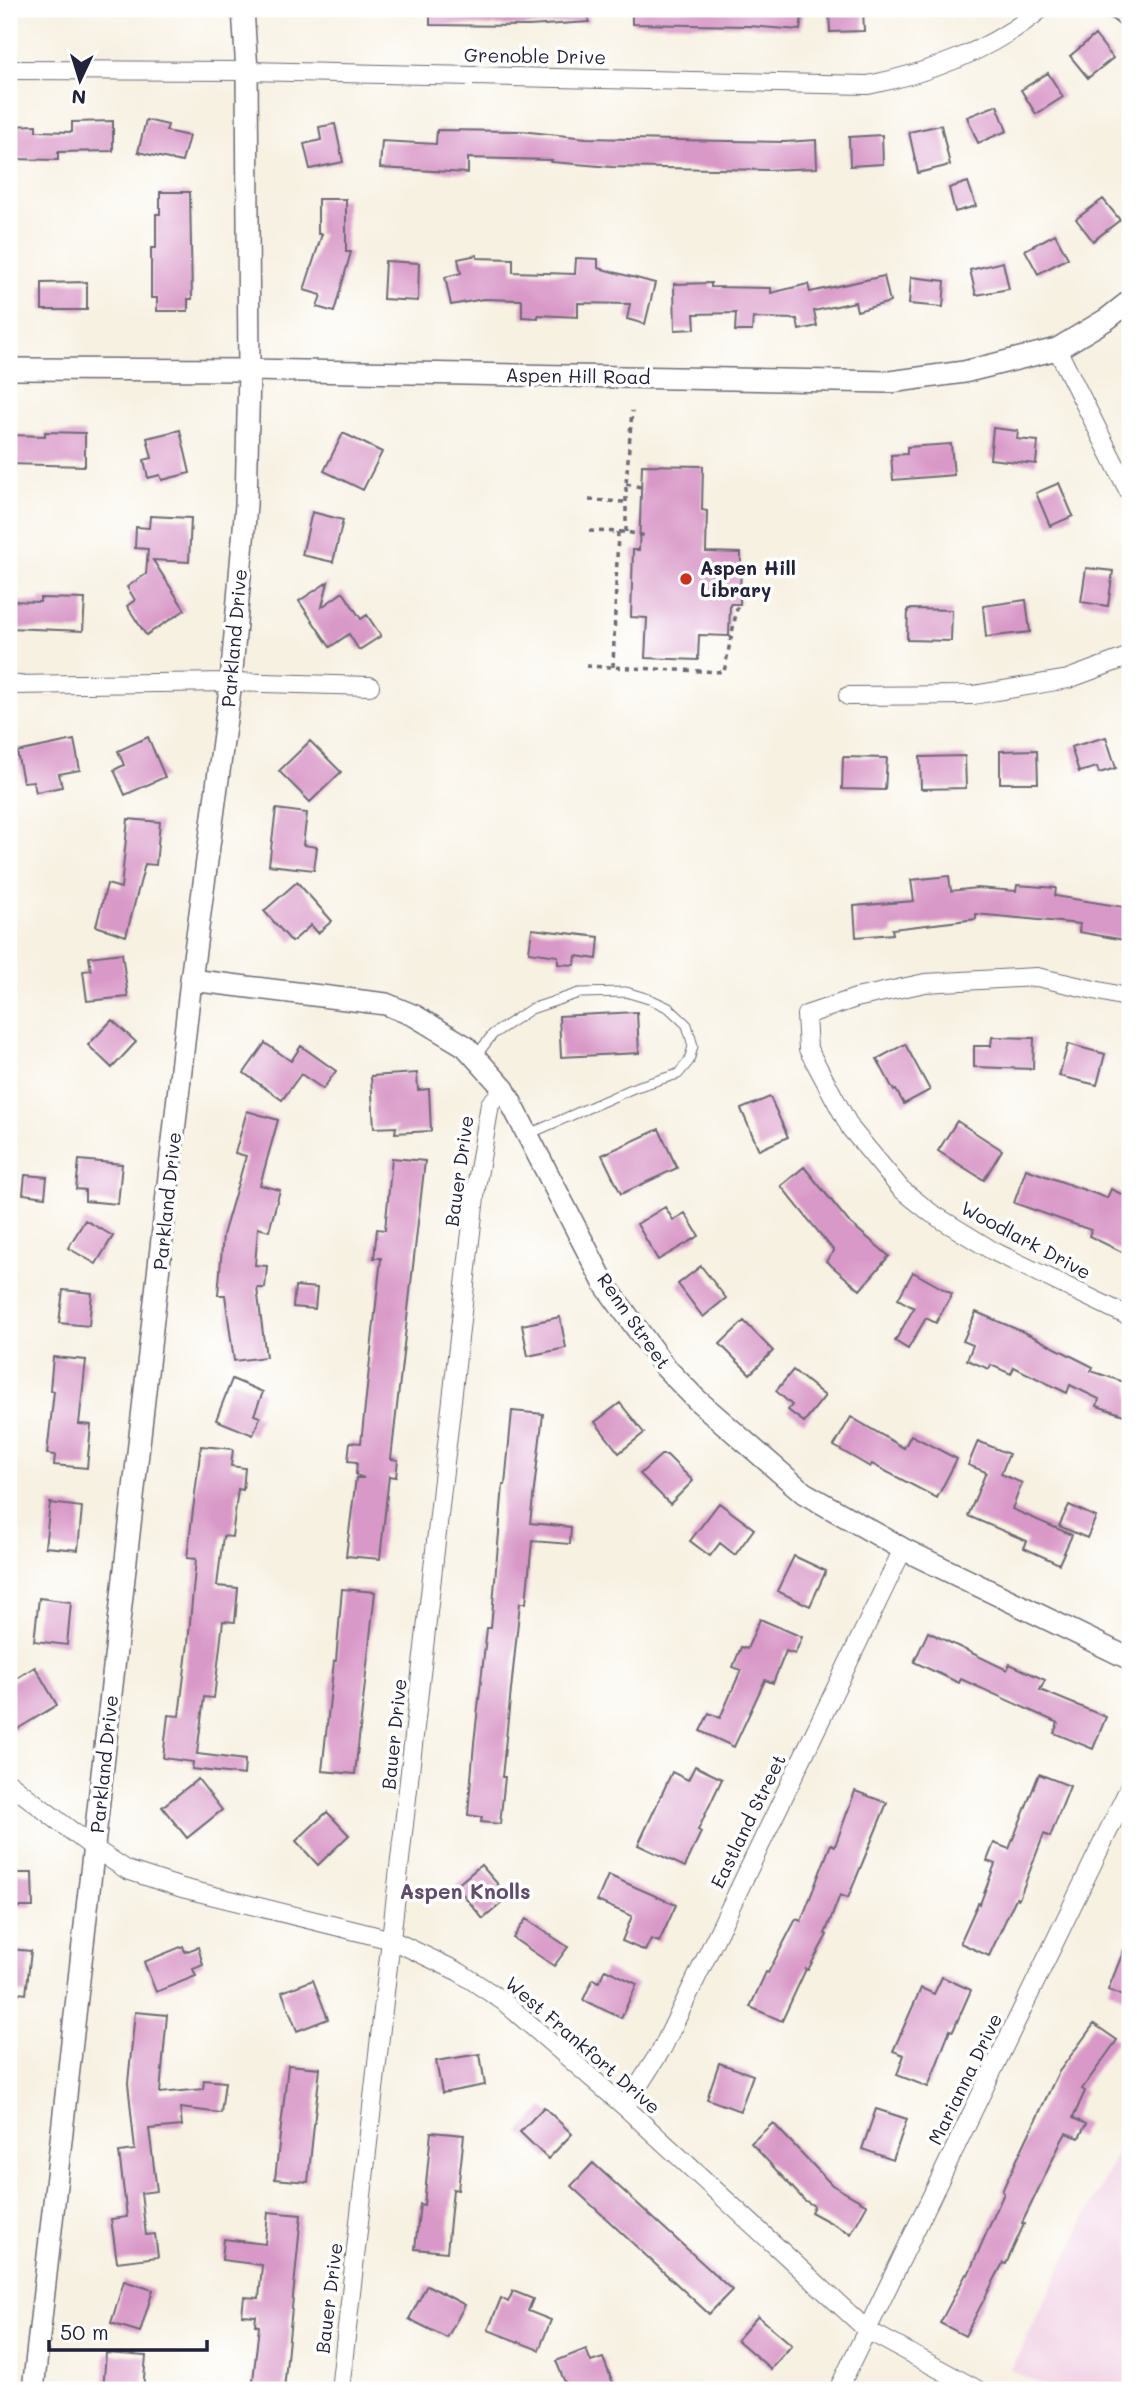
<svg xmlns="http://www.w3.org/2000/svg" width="1139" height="2399" font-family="Mali,sans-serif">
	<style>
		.built { fill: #f1d0e4 }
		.building { fill: #d999c8 }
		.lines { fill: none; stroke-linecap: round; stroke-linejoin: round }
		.service-casing { stroke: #6d6a75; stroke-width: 11 }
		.minor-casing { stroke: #6d6a75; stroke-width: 20 }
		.tertiary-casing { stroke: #6d6a75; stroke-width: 24 }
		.path { stroke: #6d6a75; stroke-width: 3.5; stroke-dasharray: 5 5; stroke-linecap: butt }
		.service { stroke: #fff; stroke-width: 9 }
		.minor { stroke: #fff; stroke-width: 18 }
		.tertiary { stroke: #fff; stroke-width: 21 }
		.poi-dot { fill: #c8321e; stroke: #fff; stroke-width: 2.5 }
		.labels { text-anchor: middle; stroke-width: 7; stroke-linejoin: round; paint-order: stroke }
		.street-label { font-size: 19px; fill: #22223b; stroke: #fff }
		.poi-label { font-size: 19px; font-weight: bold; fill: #22223b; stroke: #fff; text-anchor: start }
		.neighbourhood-label { font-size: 21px; font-weight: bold; fill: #624c6c; stroke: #fff }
	</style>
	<rect width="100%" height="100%" fill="#fff"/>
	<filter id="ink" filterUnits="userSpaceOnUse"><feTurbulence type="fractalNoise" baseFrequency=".0143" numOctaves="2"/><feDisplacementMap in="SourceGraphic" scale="14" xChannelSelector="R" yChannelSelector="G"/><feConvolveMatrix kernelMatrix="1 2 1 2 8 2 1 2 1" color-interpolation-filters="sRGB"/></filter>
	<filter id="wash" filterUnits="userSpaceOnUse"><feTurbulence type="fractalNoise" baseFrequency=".00686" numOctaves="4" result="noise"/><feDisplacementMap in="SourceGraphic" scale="28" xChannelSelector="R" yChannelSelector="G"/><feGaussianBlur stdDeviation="1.57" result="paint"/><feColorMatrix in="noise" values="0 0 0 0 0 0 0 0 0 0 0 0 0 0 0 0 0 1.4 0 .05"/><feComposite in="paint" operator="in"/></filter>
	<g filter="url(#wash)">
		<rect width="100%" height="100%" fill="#f7f1e2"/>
		<path class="built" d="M1130,2127V2390H1052L1011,2370Z"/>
		<g id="blocks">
			<path class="building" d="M430,9H588L589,22L529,26L430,25Z
				M632,9H803L800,30L749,26L632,24Z
				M829,9H863L864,31L830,32Z
				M1099,9H1130V33Z
				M1095,35L1113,58L1088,78L1070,56Z
				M1048,73L1063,97L1036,114L1021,90Z
				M997,105L1007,131L978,143L967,117Z
				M146,120L168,125L166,131L189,136L182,162L138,152Z
				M113,121V151L58,152V160L11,159V126L36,125V131L72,132V122Z
				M335,124L343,162L310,169L304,144L321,140L319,127Z
				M941,125L950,165L918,173L909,132Z
				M437,130L520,131L586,138L673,140L784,142L816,140L817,168L768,170L611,167L551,162L552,160L468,158V173L380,168L382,141L436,144Z
				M882,135L883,164L850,166L849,137Z
				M968,182L976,206L955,212L949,188Z
				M160,192H190L192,299H188V311H157V298H151V248H156V214H160Z
				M318,199H346V252H351L334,312L317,307L321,295L304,290L322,234H318Z
				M1103,199L1120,220L1093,241L1076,219Z
				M1055,234L1068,258L1038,274L1025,250Z
				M477,255V258L513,259V272L575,274L576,258L598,259V268L655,283L645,324L627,319L630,304L578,303V317L538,315V318L522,317V300L483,299L451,305L445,277L461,273L458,259Z
				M385,261L419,263L418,301L383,299Z
				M1003,262L1009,289L976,295L970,270Z
				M884,276L890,302L857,311L855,302L814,311L817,326L799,330L797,319L753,318L752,331H735L736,313L694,314L695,329L675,330L674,284L711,283V287L771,288V293L808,284L810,292Z
				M911,277L945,281L943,307L909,304Z
				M87,282V310H42V283Z
				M993,428L1018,431L1017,439L1038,441L1036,464L990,459Z
				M180,430L190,473L162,480L160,475L148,478L144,460L152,458L147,438Z
				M45,432L85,433V466L9,464V435L45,436Z
				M343,433L382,452L363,490L324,471Z
				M951,444L954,475L893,480L891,455L907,454V447Z
				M642,465L703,466L702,510L707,511L706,552L741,553L740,604H730L729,636L699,635L698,660L645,658L647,618L631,617L633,550H639Z
				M1059,483L1073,516L1050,526L1036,493Z
				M312,512L343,520L333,562L302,555Z
				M150,516L191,518L189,562L153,560L185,610L146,635L127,606L135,600L127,587L146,574L148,549L135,548L136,527L149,528Z
				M1086,568L1113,571L1108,606L1081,602Z
				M328,582L322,607L343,592L361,619L367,615L381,636L359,650L349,634L330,647L299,601Z
				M40,598L85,599L83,631L9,628V601L40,602Z
				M1026,600L1030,632L986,637L983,606Z
				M908,609L952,610L951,641L907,640Z
				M148,737L165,777L125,795L114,770L124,765L118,751Z
				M1106,737L1116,768L1099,773L1097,767L1079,772L1071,747Z
				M74,740L80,770L59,774L62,787L36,792L33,781L23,782L17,752Z
				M310,741L341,772L310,802L279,771Z
				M1037,750L1038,783H1000V751Z
				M965,756L966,788L921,789L920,757Z
				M843,757L887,758L885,790L842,789Z
				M276,809L307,813L303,845L317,847L314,870L269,865Z
				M128,819L160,822L156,865L145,864L126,936L96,926L107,884L121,888Z
				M949,876L951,891L977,888L1016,891L1017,885L1056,888L1055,896L1130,908V941L1079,932L1080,924L976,914V919L892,929L893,934L856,937L854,906L914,901L911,880Z
				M297,882L332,921L318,933L311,925L292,942L264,911Z
				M532,929L599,937L597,959L576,956L575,965L558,964V956L529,952Z
				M122,953L128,997L87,1001L83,971L91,970L89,957Z
				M637,1012L639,1053L561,1057L559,1016Z
				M112,1020L136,1042L112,1068L88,1045Z
				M992,1037L1034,1038L1033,1069L974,1067V1046H991Z
				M265,1043L291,1061L301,1046L336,1071L323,1089L301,1074L282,1100L244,1073Z
				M905,1044L930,1090L904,1104L896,1090L894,1091L877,1059Z
				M1068,1044L1105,1054L1097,1085L1059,1076Z
				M417,1073L418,1090L429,1089L431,1131L395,1133L396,1127L374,1128L371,1076Z
				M770,1097L788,1137L759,1150L741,1109Z
				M247,1111L278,1120L260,1185L280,1190L269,1231L258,1228L255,1265L267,1266L265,1288H257L266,1357L234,1361L225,1295H218L223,1235L246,1156L235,1153Z
				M957,1121L1002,1150L984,1180L938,1151Z
				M659,1129L677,1168L621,1194L602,1155Z
				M392,1158L425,1161L391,1459L398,1460L396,1477L389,1476L380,1559L346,1556L356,1478H364L356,1475L357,1462L348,1461L350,1442L361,1443L381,1258H374L377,1229L385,1230Z
				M79,1160L122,1164L118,1204L85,1201V1190L76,1189Z
				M804,1167L848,1221L889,1256L860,1290L826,1261L834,1251L781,1186Z
				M1026,1169L1107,1198L1111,1189L1130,1198V1256L1089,1236L1091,1230L1014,1203Z
				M25,1175L47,1177L45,1197L23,1194Z
				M665,1207L673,1220L685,1213L699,1236L658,1260L637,1224Z
				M85,1220L113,1236L96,1264L68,1248Z
				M701,1266L726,1298L703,1317L678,1284Z
				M913,1272L952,1294L936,1323L926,1318L908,1349L895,1341L914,1308L898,1299Z
				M295,1286L317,1288L315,1309L293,1307Z
				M63,1290L92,1293L89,1326L59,1323Z
				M976,1312L1028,1334L1093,1367L1091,1371L1130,1384V1417L1097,1406L1099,1399L1070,1385L1067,1393L1014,1367L1011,1374L991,1365L989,1369L967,1360L973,1345L963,1341Z
				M560,1317L566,1348L528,1356L522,1325Z
				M744,1321L773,1351L750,1374L720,1344Z
				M53,1357L86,1360L79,1424L91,1425L87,1468L54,1465L55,1455L47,1454L54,1391L50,1390Z
				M793,1370L825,1396L804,1422L788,1410L792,1405L776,1391Z
				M232,1379L263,1392L254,1415L260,1417L253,1435L216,1420Z
				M620,1403L644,1433L619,1453L595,1422Z
				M512,1411L543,1414L530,1523L571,1527L570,1544L532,1541L526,1603H520L502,1777H505L500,1824L481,1822L482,1817L468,1815L474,1743L487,1628H491L503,1485H505Z
				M851,1417L904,1448L911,1435L957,1459L937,1498L872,1464L870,1467L834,1446Z
				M978,1441L1009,1454L1001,1474L1022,1483L1012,1509L1072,1535L1059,1564L1024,1548L1027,1541L968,1516L986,1472L968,1465Z
				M201,1446L233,1449L231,1466L245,1468L243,1490L238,1489L232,1537L223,1536L217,1586L238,1588L235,1622L223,1621L214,1698L204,1697L197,1754L245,1760L244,1775L192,1769L193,1762L163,1758L168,1715L179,1716L188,1643L196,1559L187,1558Z
				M661,1455H667L693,1481L670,1504L640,1474Z
				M50,1503L82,1507L78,1550L45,1547Z
				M719,1503L754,1529L735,1555L720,1543L710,1556L690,1541Z
				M1069,1505L1096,1517L1087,1538L1059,1526Z
				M794,1556L826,1571L810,1606L777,1591Z
				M342,1589L375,1592L355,1774L322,1771L334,1661H336Z
				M39,1598L71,1602L67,1645L34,1641Z
				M760,1619L802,1637L795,1654L786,1651L773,1683L765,1680L734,1747L700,1731L709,1713L720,1718L741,1670L733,1667L741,1647L747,1649Z
				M928,1632L1007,1670L1010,1664L1045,1680L1040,1690L1106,1717L1093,1749L1054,1733L1058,1723L961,1679L959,1683L914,1662Z
				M35,1667L57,1705L9,1734V1683Z
				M695,1766L722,1779L698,1830L701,1832L685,1867L638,1845L672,1772L688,1780Z
				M1039,1774L1070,1786L1050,1837L1044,1834L1019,1899L1016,1898L989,1956L960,1943L978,1903L980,1904L995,1864L987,1861L994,1843L1009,1849Z
				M198,1779L222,1810L187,1838L162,1807Z
				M855,1791L887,1803L848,1898L840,1895L825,1934L827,1935L808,1970L806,1969L782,2021L750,2007L766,1972L768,1973L796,1919L801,1921L831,1844L835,1846Z
				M327,1812L349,1835L318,1865L296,1841Z
				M481,1865L509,1897L483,1919L456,1886Z
				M9,1873H32L33,1907H9Z
				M608,1875L676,1905L659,1942L651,1939L645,1951L622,1941L632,1916L597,1901Z
				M526,1919L568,1947L554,1966L513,1938Z
				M1129,1937H1130V1999L1108,1990Z
				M183,1946L185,1952L198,1947L203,1965L193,1969L196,1976L156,1992L144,1962Z
				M9,1949L31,1951L26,1994L9,1992Z
				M605,1969L637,1984L621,2018L583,2000L593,1979L599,1982Z
				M942,1977L971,1990L953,2031L950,2030L928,2087L897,2075L904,2055L893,2051L921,1988L934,1994Z
				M313,1980L328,2019L297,2031L282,1992Z
				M135,2012L167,2015L160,2093L203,2089L204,2080L225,2082L221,2113L180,2108L182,2126L149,2129L157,2191L141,2193L146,2235L155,2234L158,2257L117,2262L111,2219L127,2217L119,2152L135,2150L128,2083Z
				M1094,2024L1117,2040L1082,2089L1085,2091L1073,2118L1086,2124L1079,2138L1066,2133L1062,2140L1022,2223L1024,2224L1006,2264L1003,2263L965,2336L940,2323L966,2274L968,2275L1004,2193L1002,2191L1058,2073Z
				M480,2054L485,2085L442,2093L436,2061Z
				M719,2063L753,2075L740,2111L707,2099Z
				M288,2065L320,2068L308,2182L275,2179Z
				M544,2107L572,2134L548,2159L520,2132Z
				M876,2109L907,2119L893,2160L862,2149Z
				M773,2123L832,2185L867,2205L851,2234L811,2212L814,2206L804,2200L751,2143Z
				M431,2132L464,2135L458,2190L453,2189L447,2252L415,2249L420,2204L424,2205Z
				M593,2163L732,2290L709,2314L571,2186Z
				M268,2212L301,2215L284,2390H252L259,2326L255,2325L256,2316L242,2315L244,2297L259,2298L262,2265L222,2260L224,2239L265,2244Z
				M124,2281L153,2290L140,2332L111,2323Z
				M427,2285L465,2305L447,2338L409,2319Z
				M513,2291L533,2299L528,2311L551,2320L539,2350L488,2330L501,2298L508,2302Z
				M758,2316L792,2345L771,2369L737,2340Z
				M586,2349L591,2362L603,2358L616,2390H568L556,2361Z
				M106,2353L146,2356L143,2390H103Z"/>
		</g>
	</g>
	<g filter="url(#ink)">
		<use href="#blocks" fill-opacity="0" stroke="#6d6a75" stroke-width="2"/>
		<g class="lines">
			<defs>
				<path id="service" d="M475,1057L493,1034L531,1009L579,993L626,992L652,1000L669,1008L687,1025L693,1046L689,1061L678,1074L636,1087L529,1134
					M1125,2390L1130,2381"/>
				<path id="minor" d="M9,70L247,71L868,85C932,72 990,51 1041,9
					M1057,349L1130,494
					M9,685L231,682L370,686
					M848,696L973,695L1068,679L1130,656
					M1130,998L1037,977L925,983L856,998L806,1015L808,1049L851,1129L901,1189L931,1213L993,1251L1130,1317
					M9,1783L95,1849L127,1870L182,1888L392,1940L459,1972L503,2001L625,2107L867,2330L978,2390
					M625,2107L663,2047L903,1549
					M340,2390L476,1188L490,1104L504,1089
					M838,2390L1130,1786"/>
				<path id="tertiary" d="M9,369L249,370L890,382L964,372L1057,349L1107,319L1130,301
					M191,980L386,1004L415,1016L465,1046L504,1089L605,1285L664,1366L696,1399L804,1493L903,1549L1130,1659
					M33,2390L191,980L231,682L246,505L249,370L247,71L243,9"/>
			</defs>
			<use href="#service" class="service-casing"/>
			<use href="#minor" class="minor-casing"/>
			<use href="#tertiary" class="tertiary-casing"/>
			<path class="path" d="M626,484L641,487
				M589,500L625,502
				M589,531L626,532L647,536
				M626,532V484L632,411
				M586,666L724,672L738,604
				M613,667L618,531"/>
			<use href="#service" class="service"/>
			<use href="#minor" class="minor"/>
			<use href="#tertiary" class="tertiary"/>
		</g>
	</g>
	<circle class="poi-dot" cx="686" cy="579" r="7"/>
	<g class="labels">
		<g class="street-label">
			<text transform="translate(535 56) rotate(1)" y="7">Grenoble Drive</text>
			<text transform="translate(578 376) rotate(1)" y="7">Aspen Hill Road</text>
			<text transform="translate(234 638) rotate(-85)" y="7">Parkland Drive</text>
			<text transform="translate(459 1171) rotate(-82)" y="7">Bauer Drive</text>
			<text transform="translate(167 1201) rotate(-84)" y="7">Parkland Drive</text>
			<text transform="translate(1026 1240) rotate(28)" y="7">Woodlark Drive</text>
			<text transform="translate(634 1321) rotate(55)" y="7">Renn Street</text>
			<text transform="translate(394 1734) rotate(-84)" y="7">Bauer Drive</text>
			<text transform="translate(104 1764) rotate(-84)" y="7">Parkland Drive</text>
			<text transform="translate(748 1821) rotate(-64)" y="7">Eastland Street</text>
			<text transform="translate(583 2045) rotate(41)" y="7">West Frankfort Drive</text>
			<text transform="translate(965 2079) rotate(-64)" y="7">Marianna Drive</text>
			<text transform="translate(329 2298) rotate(-83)" y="7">Bauer Drive</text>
		</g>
		<g class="poi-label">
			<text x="700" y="575">Aspen Hill<tspan x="700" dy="22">Library</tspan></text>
		</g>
		<g class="neighbourhood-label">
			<text x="465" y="1899">Aspen Knolls</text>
		</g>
	</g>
	<rect width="1139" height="2399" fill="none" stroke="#fff" stroke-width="35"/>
	<g transform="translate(80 80) rotate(184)" stroke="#ffffff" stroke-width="5" paint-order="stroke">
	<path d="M0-5L12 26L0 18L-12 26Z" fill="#22223b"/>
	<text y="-10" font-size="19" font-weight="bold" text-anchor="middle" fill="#22223b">N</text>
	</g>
	<path d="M49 2340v10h158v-10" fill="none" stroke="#22223b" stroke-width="3.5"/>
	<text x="60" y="2340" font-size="21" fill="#22223b" stroke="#ffffff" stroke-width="5" paint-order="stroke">50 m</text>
</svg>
